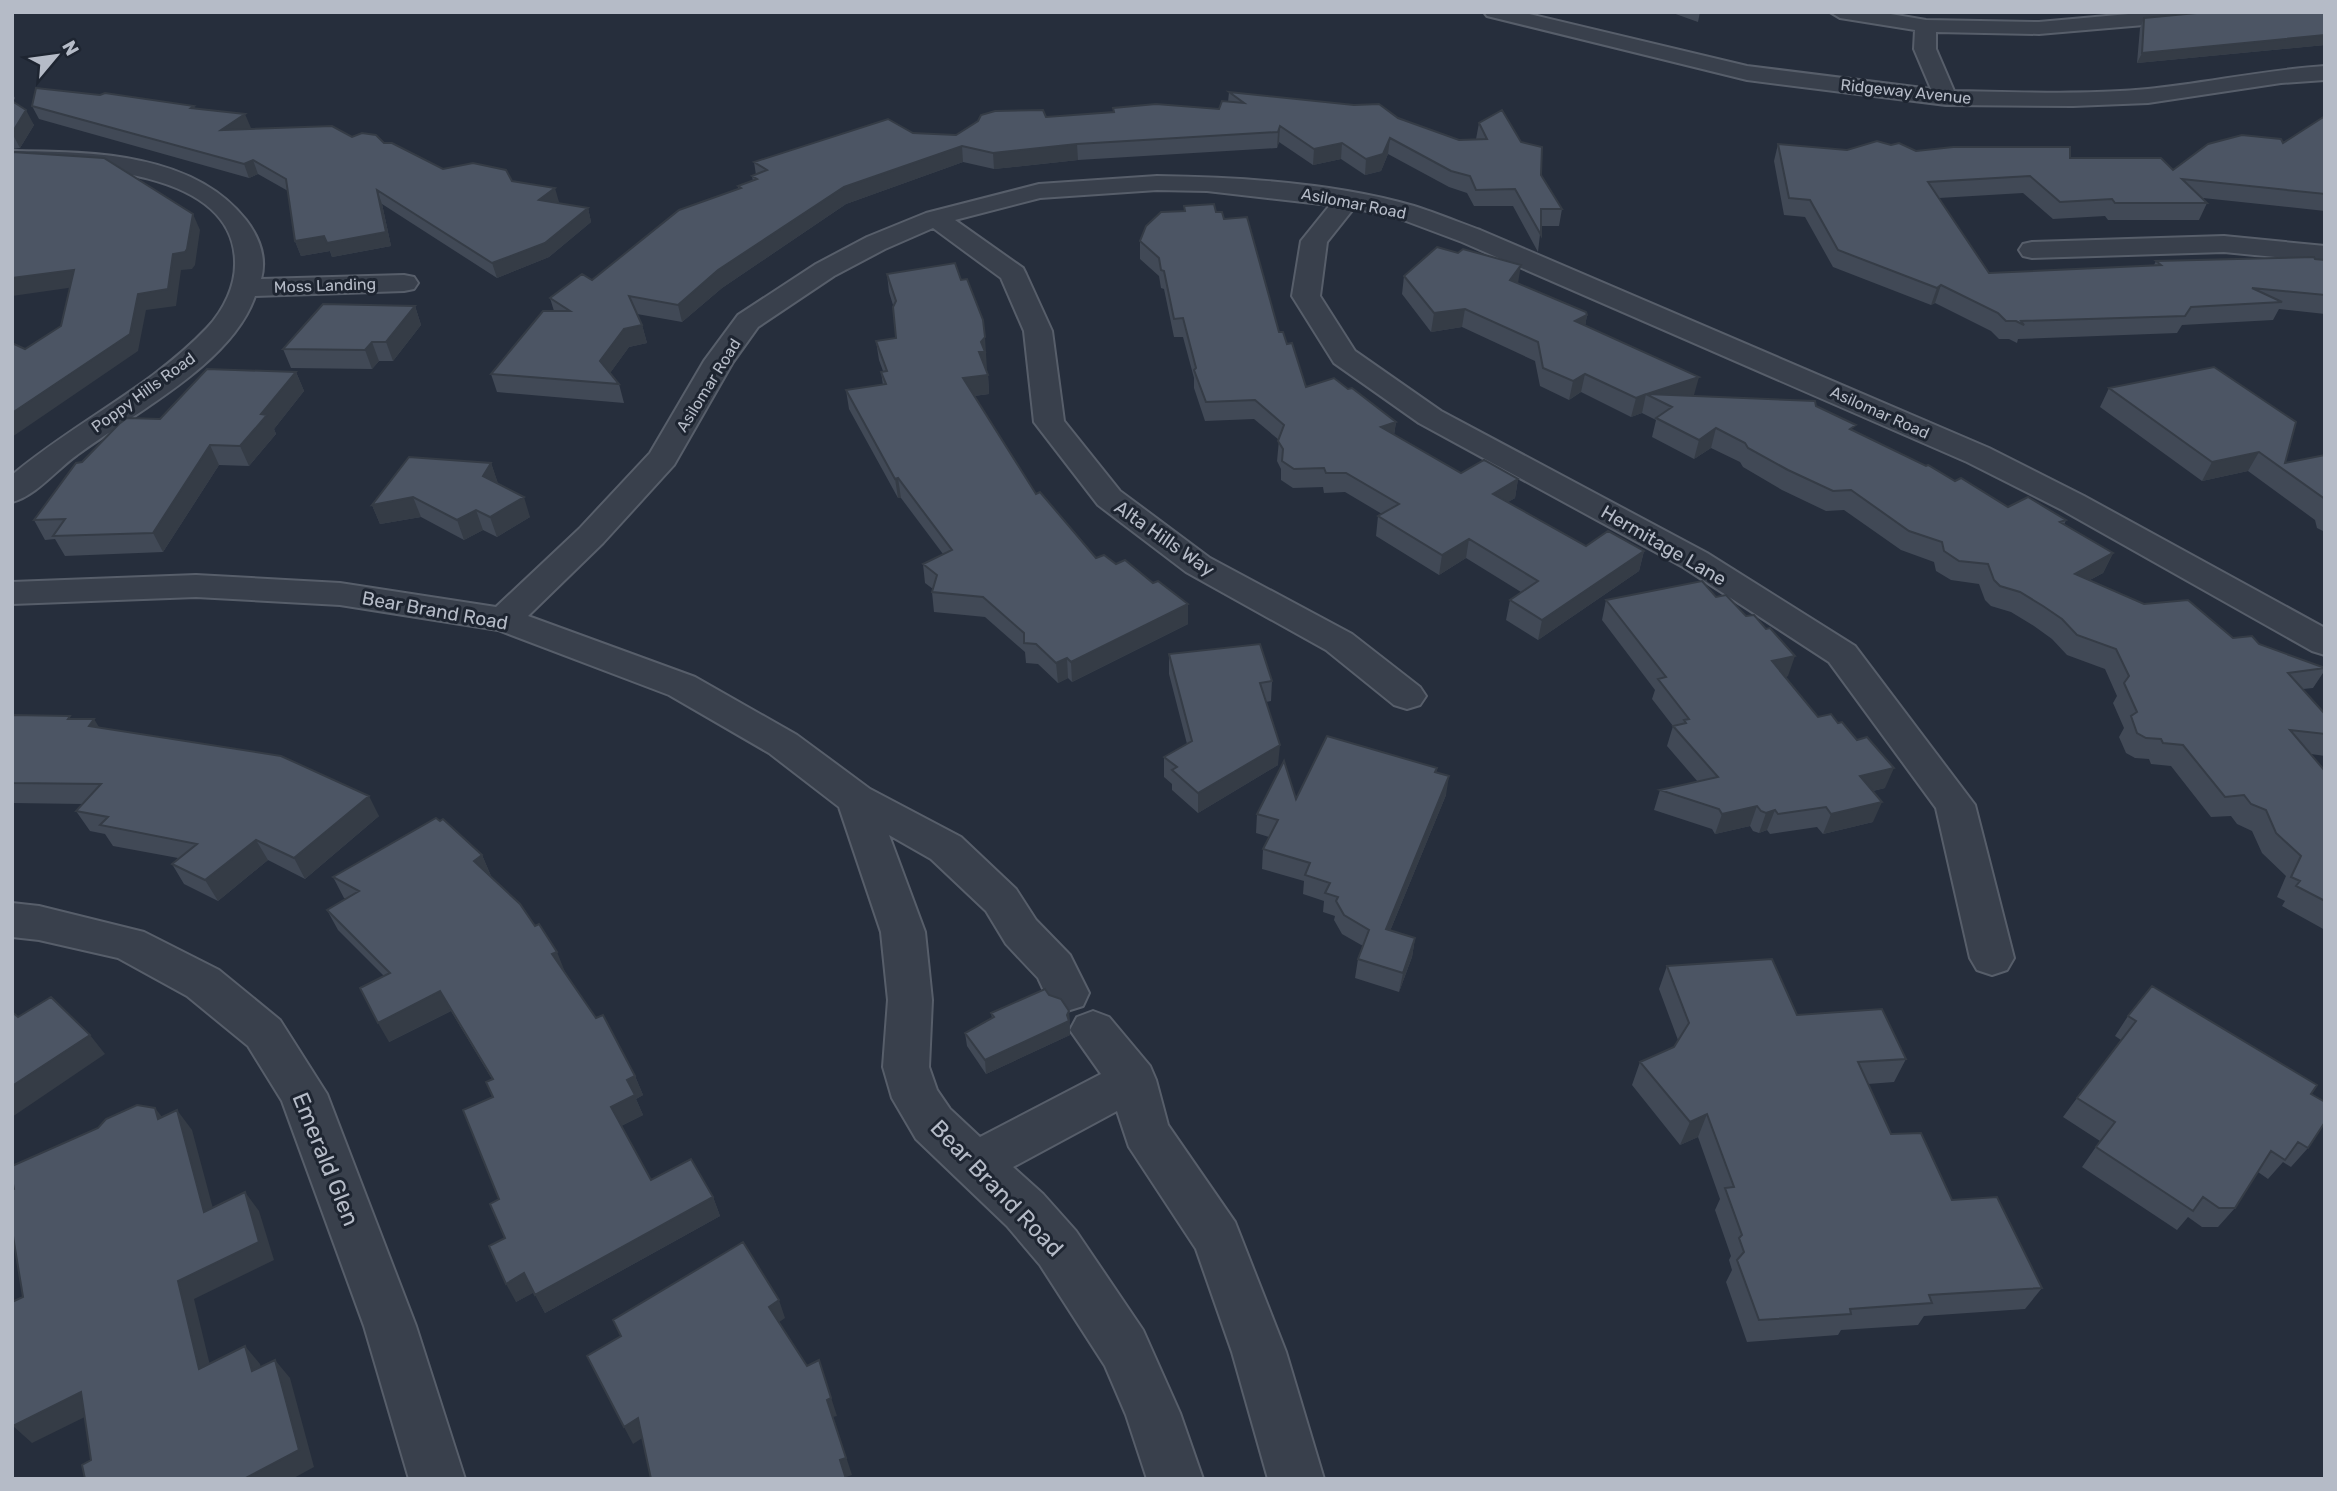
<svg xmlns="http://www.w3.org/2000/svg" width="2337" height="1491" font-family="Rubik,sans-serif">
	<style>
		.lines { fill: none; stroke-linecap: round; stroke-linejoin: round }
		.minor-casing { stroke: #575e6a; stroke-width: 4 }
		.minor { fill: #39404c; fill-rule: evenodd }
		.wall { fill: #414956 }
		.shaded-wall { fill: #353c46 }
		.building { fill: #4c5564; stroke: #353c46; stroke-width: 2 }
		.labels { text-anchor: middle; stroke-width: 6; stroke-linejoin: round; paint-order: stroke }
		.far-street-label { font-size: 16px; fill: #b5bbc7; stroke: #1e2531 }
		.street-label { font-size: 19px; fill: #b5bbc7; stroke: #1e2531 }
		.near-street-label { font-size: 23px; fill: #b5bbc7; stroke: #1e2531 }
	</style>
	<rect width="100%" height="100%" fill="#262e3c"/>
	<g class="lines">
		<defs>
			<path id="minor" d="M1484,12H1521L1747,66L1931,89L1914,49L1915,30L1840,18L1830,12H1879L1926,20L2039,22L2151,12H2303L2293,18L2214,19L2039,34L1936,32V49L1954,91C2019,92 2084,95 2148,89C2207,83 2265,70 2325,66V80L2281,83L2148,103L2073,106L1946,105L1747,80L1487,16Z
				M12,151C91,152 193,152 246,220C259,237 267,258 261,279L404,275L414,277L418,283L414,289L404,291L255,296C232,364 132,414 77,455C57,469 36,496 12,502V475C75,422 151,387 207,328C224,310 236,285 235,261C233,168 78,166 12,165Z
				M1157,176C1238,177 1336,183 1414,206C1436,213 1458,222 1480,230L1989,448L2084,496L2325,628V655L2312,651L2062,510L1967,462L1462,242L1398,218L1354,208L1327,242L1320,296L1355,351L1441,411L1707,553L1855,646L1975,805L2014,958L2007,970L1992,975L1977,970L1970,958L1936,808L1829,662L1683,567L1419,423L1334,363L1292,296L1301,241L1330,205L1207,191L1157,190L1040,198L955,220L1023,268L1026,274L1052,331L1064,421L1120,491L1210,558L1352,634L1420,687L1426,696L1420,705L1407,709L1394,705L1326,650L1186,572L1098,505L1034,422L1024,331L1001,278L933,228L885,249L834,276L758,327L733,362L674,465L603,543L528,616L695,677L797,735L870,789L961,837L1016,889L1036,920L1070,955L1089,993L1083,1006L1067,1011L1051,1006L1038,978L1006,944L986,911L931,859L889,835L925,932L932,1000L929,1067L937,1090L950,1109L980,1137L1101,1074L1070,1030L1077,1017L1093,1011L1109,1017L1150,1066L1156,1080L1168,1125L1235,1222L1286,1352L1324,1479H1268L1232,1352L1196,1249L1129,1147L1117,1111L1013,1167L1043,1194L1076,1231L1143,1330L1180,1413L1203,1479H1147L1126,1415L1105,1366L1040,1265L1007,1226L916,1139L892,1098L883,1067L888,1000L881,932L839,807L769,753L669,695L498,630L340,605L196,597L12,604V582L196,575L340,583L496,607L579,529L650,453L704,361L738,315L816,264L867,237L926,213L1039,184Z
				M2224,236L2325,246V262L2224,252L2032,258L2023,256L2019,250L2023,244L2032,242Z
				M12,903L39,906L144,932L219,970L280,1020L327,1094L416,1326L465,1479H409L364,1326L282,1101L248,1046L187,996L118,958L39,940L12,937Z"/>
		</defs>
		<use href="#minor" class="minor-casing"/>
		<use href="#minor" class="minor"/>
	</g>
	<path class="wall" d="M1670,12H1700L1698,22Z
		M2325,12V45L2137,63L2140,28L2144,18Z
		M1229,92L1398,118L1459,140L1476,139L1479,123L1541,175L1562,209L1559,226H1541L1538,252L1513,206H1474L1467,193L1449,187L1388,154L1381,171L1365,175L1341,159L1313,165L1279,142L1277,148L1078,160L994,169L963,162L846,204L722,288L682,322L637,314L642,325L647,343L629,347L610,373L619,384L624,403L497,392L491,374L554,311L550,298L592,280L738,189V186L753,181L752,176L756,175L754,162L913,133L956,135L1046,117L1113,112V108L1219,109L1228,102Z
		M12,93L15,98L13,102L34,125L20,148L12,149Z
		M32,106H194L195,109L251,128L249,129L352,137L384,143L443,169L512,181L559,202L557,203L588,208L591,222L549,257L497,278L382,204L391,246L332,257L330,251L301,256L295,241L288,191L258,174L249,178L39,119Z
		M2325,116V211L2203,198L2207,203L2199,220H2108L2105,216L2053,219L2023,193L1939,198L1989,273L2154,265L2156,261L2315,259L2325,260V314L2279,309L2273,320L2182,325L2177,333L2018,339L2017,343L2009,339H1999L1991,331L1935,303L1931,305L1833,267L1805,217L1784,215L1774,161L1778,144L1847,150L1916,151L2070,158L2173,170L2283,143Z
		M1184,206L1216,212L1224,219L1279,332L1287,344L1306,387L1348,389L1396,422L1394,435L1461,473L1518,479L1515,498L1508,502L1586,546L1644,551L1639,571L1538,640L1506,620L1510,600L1521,592L1466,558L1439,575L1376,536L1378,516L1382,514L1345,492L1324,493L1323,487L1293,488L1281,480V469L1277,461L1279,440L1254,419L1205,421L1194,388V378L1183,337H1174L1164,289L1161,288L1159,276L1140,259V241L1184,211Z
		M1458,253L1517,284L1587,315L1585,326L1694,395L1692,396L1816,406L1854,431L2008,507L2066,520L2064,525L2113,553L2103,573L2090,580L2144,604L2233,638L2259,644L2325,668V670L2313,688L2303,689L2325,714V756L2311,754L2325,771V930L2282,906L2285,901L2277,897L2286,876L2262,853L2252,831L2237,824L2231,816L2211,817L2171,766L2151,764L2149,759L2135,758L2126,753L2119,737L2124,728L2113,703L2117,696L2105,669L2067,655L2052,639L2034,626L2011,612L1991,606L1985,600L1979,584L1951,580L1936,571L1934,562L1901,550L1844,510L1826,511L1782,490L1743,467L1740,462L1711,448L1694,459L1652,437L1656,420L1642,413L1631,417L1581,392L1569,400L1540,386L1535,361L1462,327L1431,332L1402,294L1404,276Z
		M887,274L986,355V370L988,375L989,394L974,396L1036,494L1096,558L1188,624L1072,682L1068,678L1058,683L1038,664L1026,663L1025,652L985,617L934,612L932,592L933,589L925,583L923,564L943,554L901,498H898L849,409L846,390L883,385L881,372L883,371L879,360L876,341L896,338L893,305L889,292Z
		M415,306L421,325L393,361H379L372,369L291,368L283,349Z
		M296,372L304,391L274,429L276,434L249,466L219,465L163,552L65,556L55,539L45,540L34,520L82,462L160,419Z
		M2109,388L2285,463L2325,455V532L2317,528L2315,520L2248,471L2202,481L2100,407Z
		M491,463L498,484L530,517L497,537L483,530L464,540L421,517L380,524L372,505Z
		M1606,600L1788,676L1785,677L1818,717L1885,788L1873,791V822L1823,834L1817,827L1770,834L1767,830L1759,833L1753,831L1750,826L1715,834L1712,829L1654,810L1660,790L1698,782L1667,746L1673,726L1652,699L1655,690L1602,620Z
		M1169,654L1272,681L1271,701L1266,702L1278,765L1198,813L1172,790V784L1164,777V757L1187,744L1169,674Z
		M12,715L72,719L379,816L305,879L268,860L218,901L184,884L172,864L178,858L113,846L105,834L90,831L76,811L83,804L12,803Z
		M1437,768L1436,773L1446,795L1390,931L1415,938L1412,957L1399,992L1355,978L1358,959L1363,946L1342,934L1334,920L1335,916L1323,912L1324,901L1303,894L1304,881L1262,869L1263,849L1269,837L1256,833L1257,814L1296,799Z
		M482,855L491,876H490L565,972L635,1076L643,1095L636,1099L643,1115L621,1126L651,1180L713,1197L720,1216L545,1313L534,1292L516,1302L499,1199L492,1079L451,1011L389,1042L384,976L338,930L327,910L346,899L344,898L333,877Z
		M1667,966L1797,1015L1906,1059L1894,1082L1868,1084L1891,1134L1952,1200L2042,1288L2025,1309L1924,1316L1918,1325L1841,1330L1838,1335L1747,1342L1726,1282L1732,1270L1729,1260L1731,1256L1715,1210L1720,1199L1698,1137L1680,1145L1632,1085L1640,1062L1674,1047L1678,1040L1659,989Z
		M1049,995L1069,1011L1070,1035L986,1074L967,1046L965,1033L992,1018L991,1013Z
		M2128,1016L2311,1094L2308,1148L2291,1167L2283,1162L2268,1179L2258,1172L2235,1208L2218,1227H2202L2188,1217L2177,1230L2082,1167L2100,1141L2063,1117L2077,1098L2121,1040L2115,1036Z"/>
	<path class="shaded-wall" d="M2325,35V45L2137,63L2142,53Z
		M26,110L34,125L20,148L12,133Z
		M245,114L251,128L226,144L221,130Z
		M1280,126L1279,142L1277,148L1278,132Z
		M1390,138L1388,154L1381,171L1365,175L1366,159Z
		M1342,143L1341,159L1313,165L1314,149Z
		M1077,144L1078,160L994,169L993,153Z
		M962,146L963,162L846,204L722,288L682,322L678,305L718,270L844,187Z
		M253,160L258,174L249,178L244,164Z
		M555,188L559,202L543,215L539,200Z
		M377,190L382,204L391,246L332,257L330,251L301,256L295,241Z
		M588,208L591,222L549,257L497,278L492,263Z
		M193,214L200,230L195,265L192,269L181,270L176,306L146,310L138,351L12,437V413L138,294L173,254Z
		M1521,265L1518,283L1510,280Z
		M74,270L82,286L12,296V278Z
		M1941,285L1935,303L1931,305L1937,288Z
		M415,306L421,325L393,361L386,342Z
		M1465,309L1462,327L1431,332L1434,313Z
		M1587,315L1584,333L1575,321Z
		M642,325L647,343L629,347L605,380L600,361L624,329Z
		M985,337L987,370L981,371L979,352L981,342Z
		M372,342L379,361L372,369L365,350Z
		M296,372L304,391L274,429L276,434L249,466L240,446L261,414Z
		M1585,374L1581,392L1569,400L1573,381Z
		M988,375L989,394L965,397L963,378Z
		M1699,377L1694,395L1667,405L1647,394Z
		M1646,394L1642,413L1631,417L1636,398Z
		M1396,422L1393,441L1381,427Z
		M1716,428L1711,448L1694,459L1699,440Z
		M210,445L219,465L163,552L153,533Z
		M2259,452L2248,471L2202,481L2212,462Z
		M491,463L498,483L489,495L483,476Z
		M898,478L901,498H898L895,479Z
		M1518,479L1515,498L1490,513L1493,494Z
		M413,497L421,517L380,524L372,505Z
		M524,497L530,517L497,537L490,517Z
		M476,510L483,530L464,540L457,520Z
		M1469,539L1466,558L1439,575L1442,555Z
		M1644,551L1639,571L1538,640L1542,620Z
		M2113,553L2103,573L2065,593L2075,574Z
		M1188,604V624L1072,682L1071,662Z
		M1795,656L1788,676L1765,681L1772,661Z
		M1067,658L1068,678L1058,683L1056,663Z
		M94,719L107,740L89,726Z
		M1280,745L1278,765L1198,813V793Z
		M1894,768L1885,788L1851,796L1860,776Z
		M1449,776L1446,795L1383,948L1386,929Z
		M369,796L379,816L305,879L294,858Z
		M1882,802L1873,822L1823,834L1831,814Z
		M1757,806L1750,826L1715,834L1722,814Z
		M1775,810L1767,830L1759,833L1766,813Z
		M256,840L268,860L218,901L205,880Z
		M482,855L491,876L483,881L474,861Z
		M1415,938L1412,957L1399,992L1403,973Z
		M557,952L565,972L552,954Z
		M440,991L451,1011L389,1042L378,1023Z
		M1069,1011L1070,1035L986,1074L985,1060L1067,1015Z
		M90,1035L105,1054L12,1117V1086Z
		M635,1076L643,1095L636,1099L643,1115L619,1127L611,1107L627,1080Z
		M155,1108L170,1127L158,1119Z
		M177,1110L192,1130L219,1231L204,1212Z
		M1707,1114L1698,1137L1680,1145L1690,1122Z
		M245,1192L259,1211L274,1260L194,1299L215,1386L199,1369L178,1281Z
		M713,1197L720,1216L545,1313L535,1295Z
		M524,1273L535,1292L516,1302L506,1284Z
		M779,1300L785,1318L775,1325L769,1307Z
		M245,1346L260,1364L268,1389L252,1371Z
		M275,1360L290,1378L314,1467L292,1479H244Z
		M819,1360L837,1416L833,1417L852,1475L846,1477V1479L840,1460Z
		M81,1392L99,1410L32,1443L13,1426Z
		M638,1418L647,1435L633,1444L624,1427Z"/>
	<path class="building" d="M2207,12H2325V35L2142,53L2144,18Z
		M36,88L100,95L105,93L194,106L191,108L245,114L221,130L332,126L352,137L362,133L376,135L384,143H392L443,169L473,163L506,170L512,181L555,188L539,200L588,208L545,243L492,263L377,190L386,232L327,243L324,236L295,241L286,179L253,160L244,164L32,106Z
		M1229,92L1354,105L1379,104L1398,118L1459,140L1487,139L1479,123L1502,110L1521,142L1542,147L1541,175L1562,209H1541V235L1515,189L1476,190L1470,176L1451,171L1390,138L1383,154L1366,159L1342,143L1314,149L1280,126L1278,132L1077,144L993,153L962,146L844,187L718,270L678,305L629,296L642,325L624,329L600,361L619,384L491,374L543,311H570L550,298L582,274L592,280L679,210L741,188L738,186L757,179L752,176L767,170L754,162L888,119L913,133L956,135L978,121L981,115L995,111L1043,110L1046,117L1114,112L1113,108L1156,104L1219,109L1222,101L1244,103Z
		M12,101L26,110L12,133Z
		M2325,116V194L2182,179L2207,203H2115L2112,199L2060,202L2030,176L1928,182L1989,273L2161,265L2156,261L2314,257L2315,259L2325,260V295L2252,288L2282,302L2191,307L2185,316L2021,321L2024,325L2016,321H2006L1998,313L1941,285L1937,288L1838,250L1810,200L1789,198L1778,144L1847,150L1877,141L1891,145L1899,143L1916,151L1953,147H2070V158H2161L2173,170L2208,144L2242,135L2281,139L2283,143Z
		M12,152L104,158L193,214L187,249L185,252L173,254L168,289L138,294L130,334L12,413V343L25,349L61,326L74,270L12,278Z
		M1214,204L1216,212H1222L1224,219L1247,217L1279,332H1283L1287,344L1292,343L1306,387L1334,378L1348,389L1352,388L1396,422L1381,427L1461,473L1484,460L1518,479L1493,494L1586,546L1608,531L1644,551L1542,620L1510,600L1538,581L1469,539L1442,555L1378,516L1399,504L1346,473H1326L1324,468L1294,469L1282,461L1283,449L1278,441L1284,425L1255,400L1206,402L1194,370L1196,368L1183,318L1174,319L1164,271L1161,270L1159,258L1140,241L1146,226L1161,212L1185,211L1184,206Z
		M1437,247L1458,253L1463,249L1521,265L1510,280L1586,312L1587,315L1575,321L1699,377L1647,394L1815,401L1816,406L1856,425L1850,429L1926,466L1928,465L1955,481L1961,478L2008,507L2028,497L2066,520L2060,522L2113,553L2075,574L2144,604L2188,600L2233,638L2252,636L2259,644L2325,668L2288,673L2325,714V734L2290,730L2325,771V901L2296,886L2300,881L2291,877L2301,856L2276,833L2266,810L2251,804L2244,795L2225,797L2183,745L2163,743L2161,739L2146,738L2137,733L2131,716L2137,712L2124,683L2129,676L2116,649L2077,635L2062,619L2043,606L2020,592L2000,586L1994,580L1988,564L1959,561L1944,551L1942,542L1909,531L1851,490L1833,491L1788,470L1748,448L1745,443L1716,428L1699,440L1656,418L1672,407L1646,394L1636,398L1585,374L1573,381L1543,368L1538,342L1465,309L1434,313L1404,276Z
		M955,263L961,280L967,279L983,320L985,337L981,342L985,352H979L988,375L963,378L1036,494L1040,492L1096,558L1104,555L1116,564L1125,560L1153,583L1158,581L1188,604L1071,662L1067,658L1056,663L1036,644L1024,643V633L983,597L932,592L937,575L923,564L952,550L898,478L895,479L846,390L886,384L881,372L887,371L876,341L896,338L893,307L896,301L887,274Z
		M323,304L415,306L386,342H372L365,350L283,349Z
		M2214,367L2296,422L2285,463L2325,455V499L2259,452L2212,462L2109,388Z
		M207,369L296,372L261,414L267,415L240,446L210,445L153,533L53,536L65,519L34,520L76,463L82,462L119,424L127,418L160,419Z
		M409,457L491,463L483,476L524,497L490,517L476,510L457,520L413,497L372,505Z
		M1702,581L1716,597L1726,595L1746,616L1754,615L1766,629L1770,628L1795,656L1772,661L1818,717L1831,714L1838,723L1842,722L1857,740L1867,737L1894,768L1860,776L1882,802L1831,814L1826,807L1778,814L1775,810L1766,813L1761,811L1757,806L1722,814L1719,809L1660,790L1718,777L1673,726L1686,723L1684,720L1689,719L1658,679L1666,677L1606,600Z
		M1260,644L1272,681L1260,683L1280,745L1198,793L1172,770L1177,767L1164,757L1192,741L1169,654Z
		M12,715L70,716L68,719H94L89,726L281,756L369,796L294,858L256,840L205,880L172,864L197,844L100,825L108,817L76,811L101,784L12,783Z
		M1327,736L1437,768L1435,772L1449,776L1386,929L1415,938L1403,973L1358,959L1369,930L1344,915L1336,901L1338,897L1325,893L1330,883L1305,875L1310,863L1263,849L1278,820L1257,814L1284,761L1296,799Z
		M436,818L440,821L443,819L482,855L474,861L520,904L535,926L539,924L557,952L552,954L596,1018L603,1015L635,1076L627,1080L635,1095L611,1107L651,1180L691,1159L713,1197L535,1295L524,1273L506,1284L489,1246L505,1238L490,1204L499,1199L463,1110L493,1097L486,1082L493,1079L440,991L378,1023L360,988L390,973L327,910L359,891L333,877Z
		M1772,959L1797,1015L1882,1009L1906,1059L1858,1062L1891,1134L1921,1133L1952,1200L1997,1197L2042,1288L1929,1295L1932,1303L1850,1309L1851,1314L1759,1320L1737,1260L1744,1252L1739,1238L1742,1235L1725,1188L1734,1187L1707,1114L1690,1122L1640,1062L1674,1047L1689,1023L1667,966Z
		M2152,986L2317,1085L2311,1094L2325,1102V1122L2308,1148L2298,1142L2285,1160L2271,1151L2235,1208H2219L2203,1197L2193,1211L2096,1147L2115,1122L2077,1098L2136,1021L2128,1016Z
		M1045,989L1049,995L1061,999L1069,1011L1067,1015L1069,1021L985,1060L965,1033L994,1017L991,1013Z
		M51,997L90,1035L12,1086V1012L18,1017Z
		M137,1105L155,1108L158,1119L177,1110L204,1212L245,1192L259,1242L178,1281L199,1369L245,1346L252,1371L275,1360L299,1450L244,1479H85L82,1465L91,1460L81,1392L13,1426L12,1302L23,1297L12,1230V1190L14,1189L12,1179V1166L98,1128L106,1119Z
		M743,1242L779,1300L769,1307L807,1366L819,1360L831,1398L827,1400L846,1458L840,1460L846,1479H651L638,1418L624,1427L587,1356L621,1336L613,1320Z"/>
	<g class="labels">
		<g class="far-street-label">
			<text transform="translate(1906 91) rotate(6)" y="6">Ridgeway Avenue</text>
			<text transform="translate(1354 203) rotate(11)" y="6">Asilomar Road</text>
			<text transform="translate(325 285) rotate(-2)" y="6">Moss Landing</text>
			<text transform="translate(708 385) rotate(-58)" y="6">Asilomar Road</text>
			<text transform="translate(143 392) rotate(-36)" y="6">Poppy Hills Road</text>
			<text transform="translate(1880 412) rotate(24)" y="6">Asilomar Road</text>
		</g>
		<g class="street-label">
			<text transform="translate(1165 538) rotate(35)" y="7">Alta Hills Way</text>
			<text transform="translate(1664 545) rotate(30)" y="7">Hermitage Lane</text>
			<text transform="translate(435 610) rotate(10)" y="7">Bear Brand Road</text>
		</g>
		<g class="near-street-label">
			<text transform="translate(326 1159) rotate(68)" y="8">Emerald Glen</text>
			<text transform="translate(997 1188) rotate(46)" y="8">Bear Brand Road</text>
		</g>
	</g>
	<rect width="2337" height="1491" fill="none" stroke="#b5bbc7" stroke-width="28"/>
	<g transform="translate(56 56) rotate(61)" stroke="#1e2531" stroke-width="5" paint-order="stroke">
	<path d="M0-5L12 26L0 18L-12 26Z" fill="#b5bbc7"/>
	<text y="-10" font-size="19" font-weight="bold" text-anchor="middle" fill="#b5bbc7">N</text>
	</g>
</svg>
